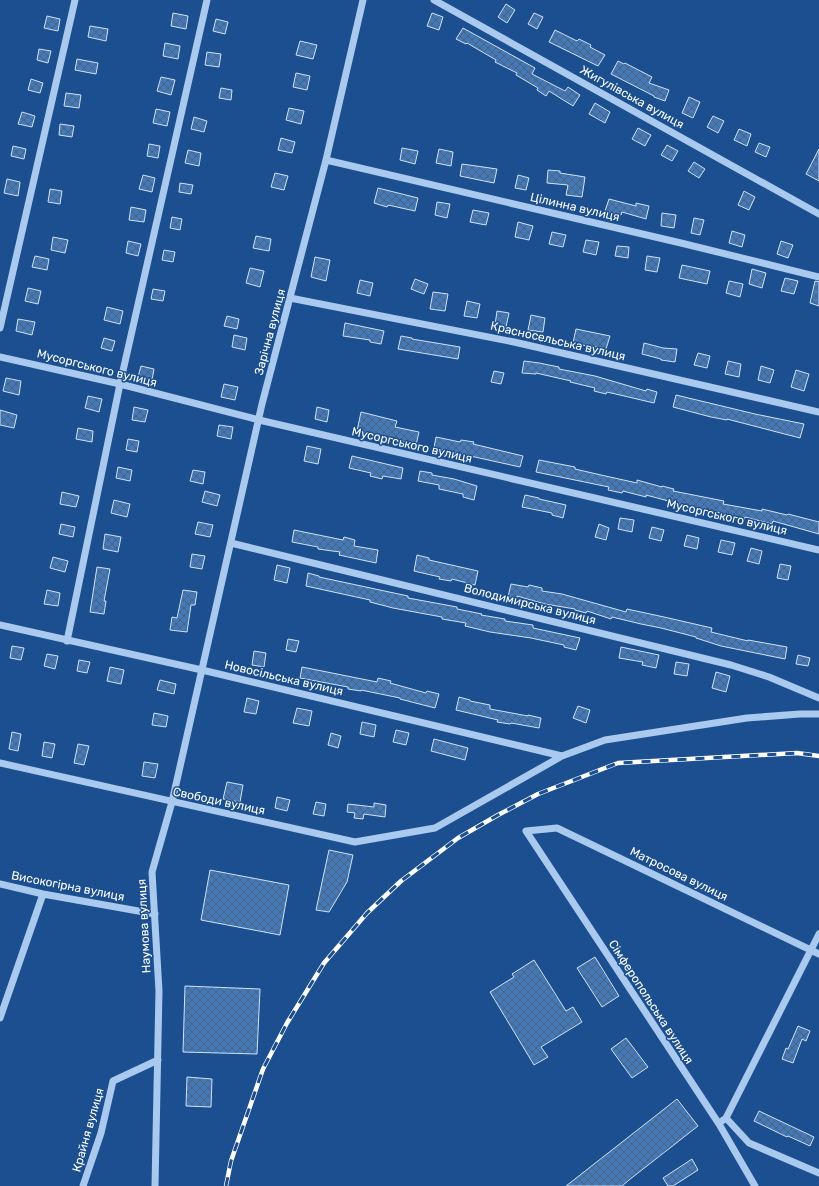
<svg xmlns="http://www.w3.org/2000/svg" width="819" height="1186" font-family="Rubik,sans-serif">
	<style>
		.building { fill: url(#building-cross-hatch); stroke: #cfe3fa }
		.lines { fill: none; stroke-linecap: round; stroke-linejoin: round }
		.minor { stroke: #a9c9ee; stroke-width: 7 }
		.rail-casing { stroke: #fff; stroke-width: 4.5 }
		.rail { stroke: #1b4f8f; stroke-width: 3; stroke-dasharray: 9; stroke-linecap: butt }
		.labels { text-anchor: middle; stroke-width: 3; stroke-linejoin: round; paint-order: stroke }
		.street-label { font-size: 12px; fill: #fff; stroke: #1b4f8f }
	</style>
	<defs>
		<pattern id="building-cross-hatch" width="8" height="8" patternUnits="userSpaceOnUse"><rect width="8" height="8" fill="#4478b7"/><path d="M0 0l8 8M0 8l8-8" fill="none" stroke="#486282"/></pattern>
	</defs>
	<rect width="100%" height="100%" fill="#1b4f8f"/>
	<path class="building" d="M506,4L515,10L507,23L498,17Z
		M173,13L188,16L186,29L171,26Z
		M432,13L443,17L439,30L427,26Z
		M534,13L543,17L537,29L528,24Z
		M47,16L60,19L58,31L44,28Z
		M216,19L228,22L225,34L213,31Z
		M90,26L108,29L106,41L88,37Z
		M463,28L535,68L532,74L565,91L568,87L580,95L573,106L549,91L546,96L537,90L538,88L516,75L517,73L495,62L496,60L467,43L466,44L456,39Z
		M555,30L577,41L579,39L591,45L590,47L605,55L598,66L549,42Z
		M300,41L317,45L313,59L296,55Z
		M165,43L180,46L178,59L163,56Z
		M39,49L51,51L48,63L37,60Z
		M207,52L221,54L219,67L205,65Z
		M77,59L98,63L96,74L75,70Z
		M618,61L624,64L625,63L652,77L649,83L669,90L665,101L654,97V96L611,74Z
		M296,73L310,76L307,90L293,87Z
		M161,77L175,80L171,95L157,91Z
		M31,79L43,83L40,93L28,90Z
		M221,88L232,90L231,100L219,98Z
		M66,93L81,95L79,108L64,106Z
		M689,97L700,102L693,118L682,113Z
		M595,103L610,112L605,123L589,114Z
		M289,108L304,111L301,124L286,120Z
		M156,109L170,112L167,126L153,123Z
		M22,112L35,116L32,127L18,124Z
		M713,116L724,121L718,133L707,127Z
		M194,117L207,121L204,132L191,129Z
		M60,124L74,126L72,137L59,135Z
		M638,128L651,135L645,146L632,139Z
		M739,129L751,134L747,146L734,140Z
		M281,138L295,142L292,153L278,150Z
		M759,143L770,147L766,157L755,152Z
		M149,144L160,146L158,158L147,156Z
		M667,145L678,151L672,161L661,155Z
		M13,146L26,149L24,159L11,156Z
		M402,148L418,151L415,164L400,160Z
		M439,149L453,152L451,166L436,163Z
		M819,149V181L806,174Z
		M188,150L201,153L199,166L185,163Z
		M694,162L705,169L699,178L688,171Z
		M462,164L497,169L494,183L460,176Z
		M548,170L560,171V173L585,177L582,197L566,195L568,185L547,183Z
		M275,173L288,176L284,190L271,187Z
		M143,175L155,178L152,192L139,189Z
		M518,175L529,178L526,190L515,188Z
		M7,179L20,182L18,196L4,193Z
		M180,183L193,185L191,194L179,192Z
		M378,188L418,198L415,211L388,205L387,207L374,203Z
		M50,189L62,191L60,204L48,202Z
		M744,191L755,197L749,210L738,205Z
		M609,199L636,206V203L649,206L646,219L622,212L621,215L605,211Z
		M437,202L450,204L447,218L435,215Z
		M131,207L146,210L144,222L129,220Z
		M473,210L489,213L486,225L470,222Z
		M662,213L676,215L674,228L661,226Z
		M172,217L182,219L180,230L170,228Z
		M694,218L704,220L700,235L691,233Z
		M518,222L533,226L529,240L515,237Z
		M732,231L745,235L742,247L729,243Z
		M552,232L566,235L563,247L549,244Z
		M256,236L271,239L269,251L253,248Z
		M53,237L68,240L65,253L51,250Z
		M586,240L599,242L596,255L583,252Z
		M128,241L141,244L138,256L126,253Z
		M781,241L793,245L788,258L777,254Z
		M617,246L629,247L628,258L615,256Z
		M164,250L175,252L173,262L162,260Z
		M35,256L49,259L47,270L32,267Z
		M647,256L660,258L657,272L645,270Z
		M315,257L330,260L326,281L311,277Z
		M682,265L710,271L707,284L679,278Z
		M250,268L264,271L260,287L246,283Z
		M752,269L766,273L762,288L749,284Z
		M785,278L798,281L794,294L781,291Z
		M415,279L428,284L424,294L411,289Z
		M360,280L373,283L370,296L357,293Z
		M729,281L743,284L740,297L726,293Z
		M815,281L819,282V306L810,303Z
		M28,288L41,291L38,304L25,301Z
		M153,289L165,291L163,301L151,299Z
		M433,292L448,294L445,311L430,309Z
		M467,301L480,304L477,318L464,316Z
		M107,307L123,311L120,324L104,320Z
		M497,311L509,313L506,327L495,325Z
		M531,315L545,318L543,332L528,330Z
		M227,316L239,319L237,329L224,326Z
		M18,319L35,322L32,335L16,331Z
		M345,323L384,331L381,344L370,342V340L343,336Z
		M576,329L610,336L606,349L587,345V346L573,343Z
		M234,335L247,338L245,350L232,347Z
		M401,336L412,338V339L460,347L458,359L398,349Z
		M104,338L115,341L112,351L101,348Z
		M644,343L663,348L677,349L675,362L661,360V359L642,354Z
		M698,353L710,356L707,368L694,365Z
		M524,361L539,363L559,367V369L595,376L646,391L647,389L657,392L654,403L607,392L606,394L594,391L595,388L570,382L571,381L536,373V374L522,373Z
		M728,361L741,364L739,377L725,374Z
		M141,366L154,369L152,380L138,377Z
		M761,366L774,370L770,383L758,380Z
		M796,370L809,374L804,391L791,387Z
		M494,371L504,373L501,384L491,382Z
		M6,378L21,381L19,395L3,391Z
		M224,384L238,387L235,400L221,397Z
		M676,395L755,414L804,424L800,438L727,419V420L711,417L673,407Z
		M88,396L102,399L99,412L85,408Z
		M134,407L148,410L145,422L132,420Z
		M317,407L329,410L327,422L315,419Z
		M0,410L17,415L14,428L0,425Z
		M361,412L397,421L395,427L419,432L416,445L357,431Z
		M219,425L233,427L231,439L217,436Z
		M78,428L93,431L92,442L76,439Z
		M436,437L460,442L461,440L474,442L473,444L523,456L520,467L434,448Z
		M128,439L139,441L137,452L126,450Z
		M307,446L321,449L318,464L304,461Z
		M352,456L403,468L401,479L383,476L382,479L370,476L371,473L349,468Z
		M539,460L575,467V469L601,475L637,483V480L662,487V486L674,489L673,491L724,501L723,504L762,511V509L787,515L788,514L819,522V534L773,521L772,524L745,517L744,520L732,518V516L697,507V508L687,506L646,495V497L623,491L622,493L608,490L609,487L536,472Z
		M118,467L132,470L130,481L116,478Z
		M193,470L205,472L203,484L190,481Z
		M420,471L432,473V475L454,479L477,486L474,500L463,497V494L439,489V485L418,481Z
		M205,491L220,495L217,506L202,502Z
		M62,492L79,496L76,507L60,504Z
		M525,495L539,498V499L566,505L563,518L552,515V513L522,507Z
		M114,500L130,504L127,517L111,513Z
		M620,518L634,520L632,532L618,529Z
		M198,522L213,525L210,537L195,534Z
		M61,524L75,527L73,537L59,534Z
		M599,524L609,528L606,540L595,537Z
		M652,527L664,530L661,541L649,538Z
		M294,530L343,540L344,537L355,540L354,546L378,550L376,563L339,555L340,552L318,549V547L292,542Z
		M105,534L121,537L118,552L103,549Z
		M687,535L699,538L697,549L684,546Z
		M721,540L735,543L732,555L718,552Z
		M751,548L762,551L759,564L747,561Z
		M192,554L205,556L202,569L190,567Z
		M417,555L429,558V560L478,571L475,585L452,579L451,581L439,579L440,577L414,571Z
		M53,557L68,561L65,572L50,568Z
		M780,564L791,566L788,580L777,578Z
		M277,565L290,568L287,583L274,580Z
		M97,567L110,569L104,601H106L104,614L90,612Z
		M308,573L319,576V577L408,596V598L457,607V609L482,614L481,615L505,619V621L533,625V628L580,638L576,650L564,647V645L531,638L490,632L465,626L466,623L442,619V617L393,608L370,602V600L306,586Z
		M511,584L528,587L529,585L542,588V591L562,594L626,612L627,609L664,617L712,628L711,632L748,641V640L787,647L785,659L721,646L696,638V637L661,628L641,624L612,617L611,619L587,611L586,613L575,610V609L545,604L517,596V598L508,597Z
		M47,590L60,593L58,606L44,604Z
		M183,590L197,592L195,605H191L187,632L170,630L172,617L177,618Z
		M288,639L299,641L296,652L286,650Z
		M12,646L24,648L21,660L10,658Z
		M621,647L659,655L656,668L642,665L643,662L619,658Z
		M254,651L266,653L264,667L252,665Z
		M47,654L58,656L55,669L44,666Z
		M798,655L810,658L808,666L796,664Z
		M79,660L90,662L87,673L77,671Z
		M676,662L689,664L687,676L674,674Z
		M110,667L124,670L121,684L107,681Z
		M302,667L377,682L378,678L391,681L390,683L426,693L427,691L439,694L435,708L400,699V698L361,690V691L348,689V687L300,678Z
		M716,672L730,676L726,692L712,688Z
		M160,680L176,684L174,694L157,690Z
		M459,697L470,700V701L490,705V709L528,716V715L541,718L539,728L511,723L510,724L497,722L498,720L456,710Z
		M247,698L259,701L256,714L244,712Z
		M578,706L590,710L586,723L573,718Z
		M297,708L312,711L309,726L293,723Z
		M154,713L168,716L166,727L152,725Z
		M362,722L376,725L374,737L360,734Z
		M396,730L409,733L406,745L393,742Z
		M12,732L21,734L18,751L9,749Z
		M331,733L341,736L338,748L328,745Z
		M434,739L468,748L465,760L431,751Z
		M44,742L55,744L52,758L42,756Z
		M78,744L89,746L84,765L74,763Z
		M144,762L158,764L155,778L142,776Z
		M227,782L243,785L240,802L223,799Z
		M277,797L290,800L287,811L275,808Z
		M316,802L326,804L324,816L313,814Z
		M374,803L386,805L385,817L364,814L363,819L354,818L355,813L347,812L348,804L374,807Z
		M329,850L353,855L347,882L329,912L316,910Z
		M210,870L289,885L280,935L201,920Z
		M595,957L619,996L602,1007L577,968Z
		M534,960L566,1011L573,1007L582,1022L541,1047L548,1057L534,1065L490,992L514,977L512,974Z
		M185,986L260,989L257,1054L183,1052Z
		M798,1026L810,1031L806,1041L802,1039L793,1063L782,1059L786,1048L788,1049Z
		M626,1038L648,1067L632,1078L611,1049Z
		M187,1077L212,1079L211,1107L186,1106Z
		M677,1099L698,1126L629,1180L622,1186H566Z
		M759,1111L814,1137L810,1146L788,1136L787,1137L754,1121Z
		M692,1159L698,1170L673,1186H668L663,1178Z"/>
	<g class="lines">
		<path class="minor" d="M434,0L819,214
			M326,160L681,243L819,277
			M290,298L514,342L819,412
			M0,328L75,0
			M0,357L120,384L259,420L819,550
			M231,543L731,665L769,677L819,698
			M0,625L202,670L562,756
			M67,641L120,384L207,0
			M0,763L355,842L435,828L562,756L605,740L747,718L800,714H819
			M0,884L43,894L155,914
			M0,1018L43,894
			M726,1118L819,934
			M722,1121L726,1118L749,1143L819,1173
			M83,1186L101,1133L113,1081L158,1060
			M155,1186L159,991L152,872L172,802L262,404L326,160L363,0
			M755,1186L719,1124L526,831L557,828L819,954"/>
		<defs>
			<path id="rail" d="M226,1186L231,1161L263,1069L287,1023L324,963L367,913L401,881L458,838L498,815L538,794L618,763L797,753L819,756"/>
		</defs>
		<use href="#rail" class="rail-casing"/>
		<use href="#rail" class="rail"/>
	</g>
	<g class="labels">
		<g class="street-label">
			<text transform="translate(632 97) rotate(29)" y="4">Жигулівська вулиця</text>
			<text transform="translate(575 207) rotate(13)" y="4">Цілинна вулиця</text>
			<text transform="translate(270 332) rotate(-75)" y="4">Зарічна вулиця</text>
			<text transform="translate(558 341) rotate(13)" y="4">Красносельська вулиця</text>
			<text transform="translate(97 368) rotate(14)" y="4">Мусоргського вулиця</text>
			<text transform="translate(412 445) rotate(13)" y="4">Мусоргського вулиця</text>
			<text transform="translate(727 517) rotate(13)" y="4">Мусоргського вулиця</text>
			<text transform="translate(530 604) rotate(14)" y="4">Володимирська вулиця</text>
			<text transform="translate(284 678) rotate(13)" y="4">Новосільська вулиця</text>
			<text transform="translate(219 801) rotate(12)" y="4">Свободи вулиця</text>
			<text transform="translate(679 874) rotate(26)" y="4">Матросова вулиця</text>
			<text transform="translate(68 886) rotate(11)" y="4">Високогірна вулиця</text>
			<text transform="translate(144 926) rotate(-93)" y="4">Наумова вулиця</text>
			<text transform="translate(651 1002) rotate(57)" y="4">Сімферопольська вулиця</text>
			<text transform="translate(88 1130) rotate(-74)" y="4">Крайня вулиця</text>
		</g>
	</g>
</svg>
